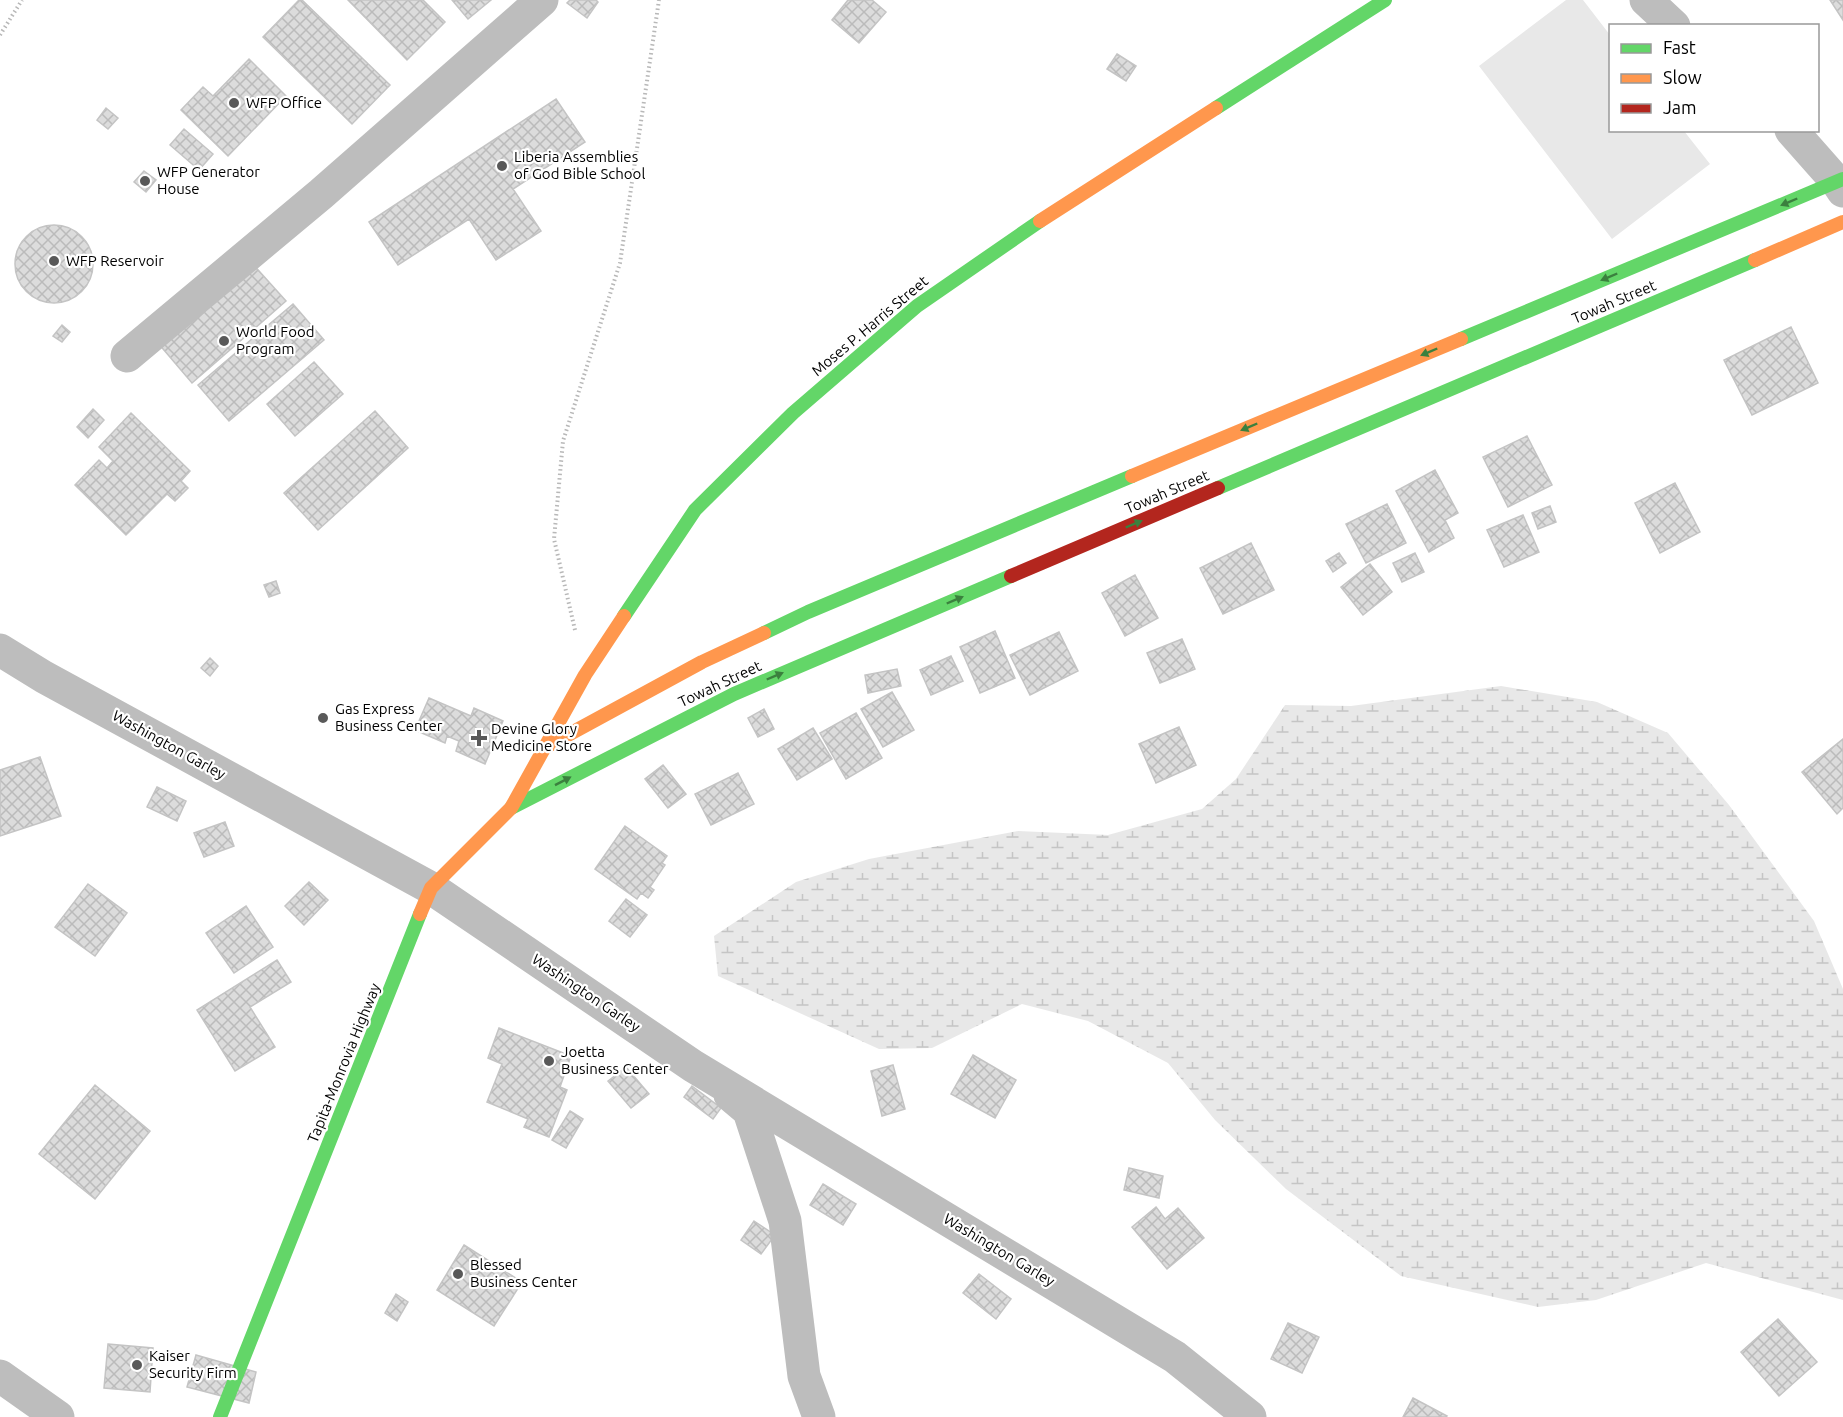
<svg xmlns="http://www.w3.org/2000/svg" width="1843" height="1417" font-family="Ubuntu,sans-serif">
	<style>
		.grass { fill: #e8e8e8 }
		.wetland { fill: url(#wetland-marsh) }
		.building { fill: url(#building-cross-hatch); stroke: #c4c4c4; stroke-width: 1.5 }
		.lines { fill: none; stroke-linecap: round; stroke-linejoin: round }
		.path { stroke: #b8b8b8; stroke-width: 4; stroke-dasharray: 1.5 3; stroke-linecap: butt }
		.street { stroke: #bdbdbd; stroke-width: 33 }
		.fast { stroke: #63d668; stroke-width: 14 }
		.slow { stroke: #ff974d; stroke-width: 14 }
		.jam { stroke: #b3261e; stroke-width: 14 }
		.oneway { fill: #3b803e }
		.poi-dot { fill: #595959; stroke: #fff; stroke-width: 2 }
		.labels { text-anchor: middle; stroke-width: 4.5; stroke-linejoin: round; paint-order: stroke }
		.poi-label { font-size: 15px; fill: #000; stroke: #fff; text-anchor: start }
		.street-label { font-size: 15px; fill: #000; stroke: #fff }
	</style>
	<defs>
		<pattern id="wetland-marsh" width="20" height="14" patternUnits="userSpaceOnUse" patternTransform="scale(1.5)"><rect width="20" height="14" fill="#e8e8e8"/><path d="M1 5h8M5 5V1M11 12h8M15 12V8" fill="none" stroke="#c5c5c5"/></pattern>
		<pattern id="building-cross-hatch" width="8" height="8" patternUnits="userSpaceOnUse" patternTransform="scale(1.5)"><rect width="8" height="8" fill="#dcdcdc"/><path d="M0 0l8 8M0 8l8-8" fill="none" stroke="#bbb"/></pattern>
	</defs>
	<rect width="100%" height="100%" fill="#fff"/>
	<path class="grass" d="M1566,0H1583L1610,35V130L1684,131L1710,164L1612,239L1479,66Z"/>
	<path class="wetland" d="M1501,686L1597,702L1668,733L1729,805L1814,921L1843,989V1300L1706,1263L1596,1300L1538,1307L1401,1276L1286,1189L1215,1120L1168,1063L1088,1021L1022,1004L932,1048L879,1049L718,976L714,936L796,882L869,859L1018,831L1108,835L1202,809L1236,779L1285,705L1351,706Z"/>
	<path class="building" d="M299,0H302L390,85L352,124L263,37Z
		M348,0H423L445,22L407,60Z
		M452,0H491L468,19Z
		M570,0H596L598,2L587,18L567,3Z
		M848,0H872L886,12L859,43L832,20Z
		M1830,0H1843V20Z
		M1117,54L1136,66L1126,81L1107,69Z
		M249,59L286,96L228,156L181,110L203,87L213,96Z
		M556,99L585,142L513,189L541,231L496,260L469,219L398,265L369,222Z
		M106,108L118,118L108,129L97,120Z
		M184,129L213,154L199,170L170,145Z
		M144,171L156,180L146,192L134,182Z
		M15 264a39 39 0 1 1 78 0a39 39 0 1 1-78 0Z
		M251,262L286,301L192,383L158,343Z
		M293,304L324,340L229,421L198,385Z
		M62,325L70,332L62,342L53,336Z
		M1791,327L1818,383L1752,415L1724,360Z
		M314,362L343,394L295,436L267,404Z
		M93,409L104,420L88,438L77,427Z
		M375,411L408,448L318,530L284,493Z
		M131,413L190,471L181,481L188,488L175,501L167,494L126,535L75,485L99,460L107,468L113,461L99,447Z
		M1527,436L1552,485L1508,507L1483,457Z
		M1435,470L1458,513L1445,520L1454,538L1429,552L1396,491Z
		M1675,483L1700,532L1660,553L1635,503Z
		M1387,504L1406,543L1366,563L1346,524Z
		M1550,506L1556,522L1538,529L1532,513Z
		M1523,515L1539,552L1504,567L1487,530Z
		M1251,543L1274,590L1223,614L1200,568Z
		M1339,553L1346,563L1333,572L1326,561Z
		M1415,553L1424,572L1402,582L1393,563Z
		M1370,564L1392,592L1363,615L1341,587Z
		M1135,575L1158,618L1125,636L1102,593Z
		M276,581L280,593L269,597L264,585Z
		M995,631L1015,678L980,693L960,647Z
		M1059,632L1078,671L1030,695L1010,655Z
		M1182,639L1195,669L1160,683L1147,653Z
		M951,656L963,681L931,695L920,670Z
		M210,658L218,666L210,676L201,668Z
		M897,669L901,686L868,693L865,675Z
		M892,692L914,730L883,747L861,709Z
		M429,698L471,716L474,708L503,721L485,764L456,751L459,741L447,736L445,743L415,730Z
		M764,709L774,729L758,737L748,718Z
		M856,713L882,758L846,779L820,733Z
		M1179,727L1196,765L1156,783L1139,744Z
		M813,728L832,759L797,780L778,749Z
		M1843,739V808L1837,814L1802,772Z
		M40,757L61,816L0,836V770Z
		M663,765L686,794L668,808L645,779Z
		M738,773L754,804L711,825L695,794Z
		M157,787L186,801L177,821L147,807Z
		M225,822L234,846L204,857L194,833Z
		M625,826L667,856L662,863L665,865L650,887L654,890L648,898L641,893L637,899L595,869Z
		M309,882L328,900L304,925L285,906Z
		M88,884L127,913L95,956L55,927Z
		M626,899L647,915L630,937L609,921Z
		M246,906L273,947L234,973L206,933Z
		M277,960L291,982L250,1007L275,1047L235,1071L197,1010Z
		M499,1028L571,1056L560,1087L567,1090L549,1137L524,1127L528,1119L487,1102L502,1064L488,1058Z
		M973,1055L1016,1080L995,1118L951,1094Z
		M893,1065L905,1109L882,1116L871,1071Z
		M626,1067L649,1094L631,1108L608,1081Z
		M95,1085L150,1131L95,1199L39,1154Z
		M692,1086L721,1108L713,1119L684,1097Z
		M570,1111L583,1119L566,1148L552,1140Z
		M1129,1168L1163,1176L1159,1198L1124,1190Z
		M823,1184L856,1204L843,1225L810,1205Z
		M1156,1207L1165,1219L1178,1208L1204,1238L1167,1269L1132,1227Z
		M754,1221L775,1235L761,1254L741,1240Z
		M464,1245L522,1282L494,1326L437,1290Z
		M979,1274L1011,1299L996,1319L963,1293Z
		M396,1294L408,1302L397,1321L385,1313Z
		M1778,1319L1817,1362L1779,1396L1741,1352Z
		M1288,1323L1319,1337L1302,1373L1271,1359Z
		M108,1344L153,1348L150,1392L104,1388Z
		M196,1355L256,1372L249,1403L187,1387Z
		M1413,1398L1447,1416L1446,1417H1403Z"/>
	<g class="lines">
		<path class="path" d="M0,35L22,0
			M575,630L554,539L563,441L620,263L659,0"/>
		<path class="street" d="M1646,0L1674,26
			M1791,130L1837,182L1843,191
			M127,356L321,194L542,0
			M0,650L44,677L431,888L693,1066L1175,1357L1250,1417
			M730,1095L749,1111L785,1221L804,1376L819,1417
			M0,1376L58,1417"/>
		<path class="fast" d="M1216,108L1385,0
			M1461,339L1843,179
			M1218,488L1755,260
			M624,616L695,510L793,413L917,306L1040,221
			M764,633L808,612L1132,476
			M511,808L734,694L1011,576
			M220,1417L420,914"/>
		<path class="slow" d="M1040,221L1216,108
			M1755,260L1843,222
			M1132,476L1461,339
			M542,749L702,662L764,633
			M420,914L431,888L511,808L585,675L624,616"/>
		<path class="jam" d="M1011,576L1218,488"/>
	</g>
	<defs><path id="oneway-solid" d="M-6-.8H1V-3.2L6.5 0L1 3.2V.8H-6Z" transform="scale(1.5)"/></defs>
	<g class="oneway">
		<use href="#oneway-solid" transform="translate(1789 202) rotate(157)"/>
		<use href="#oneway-solid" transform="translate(1609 277) rotate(157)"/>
		<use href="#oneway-solid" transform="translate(1429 352) rotate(157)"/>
		<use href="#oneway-solid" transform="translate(1249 427) rotate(157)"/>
		<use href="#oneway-solid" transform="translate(1134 524) rotate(-23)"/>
		<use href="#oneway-solid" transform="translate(955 600) rotate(-23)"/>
		<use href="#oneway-solid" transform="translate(775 676) rotate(-23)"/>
		<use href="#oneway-solid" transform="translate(563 781) rotate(-27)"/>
	</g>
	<g class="poi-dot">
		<circle cx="234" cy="103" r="6"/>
		<circle cx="502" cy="166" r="6"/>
		<circle cx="145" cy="181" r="6"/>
		<circle cx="54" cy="261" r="6"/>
		<circle cx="224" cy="341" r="6"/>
		<circle cx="323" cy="718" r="6"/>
		<path d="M476 729h6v6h6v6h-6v6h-6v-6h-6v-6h6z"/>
		<circle cx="549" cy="1061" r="6"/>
		<circle cx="458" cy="1274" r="6"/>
		<circle cx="137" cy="1365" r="6"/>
	</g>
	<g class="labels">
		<g class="poi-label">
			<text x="246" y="108">WFP Office</text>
			<text x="514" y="162">Liberia Assemblies<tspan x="514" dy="17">of God Bible School</tspan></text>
			<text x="157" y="177">WFP Generator<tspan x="157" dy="17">House</tspan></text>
			<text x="66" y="266">WFP Reservoir</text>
			<text x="236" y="337">World Food<tspan x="236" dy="17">Program</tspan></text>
			<text x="335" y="714">Gas Express<tspan x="335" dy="17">Business Center</tspan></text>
			<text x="491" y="734">Devine Glory<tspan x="491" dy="17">Medicine Store</tspan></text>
			<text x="561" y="1057">Joetta<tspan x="561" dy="17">Business Center</tspan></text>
			<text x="470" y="1270">Blessed<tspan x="470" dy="17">Business Center</tspan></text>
			<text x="149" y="1361">Kaiser<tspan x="149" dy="17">Security Firm</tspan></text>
		</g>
		<g class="street-label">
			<text transform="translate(1614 302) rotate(-23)" y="5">Towah Street</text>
			<text transform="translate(870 326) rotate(-40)" y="5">Moses P. Harris Street</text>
			<text transform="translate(1167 492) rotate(-23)" y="5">Towah Street</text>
			<text transform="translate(720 684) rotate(-25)" y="5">Towah Street</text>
			<text transform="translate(169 745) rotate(29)" y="5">Washington Garley</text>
			<text transform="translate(586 993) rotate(34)" y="5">Washington Garley</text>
			<text transform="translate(344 1063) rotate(-68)" y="5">Tapita-Monrovia Highway</text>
			<text transform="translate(999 1250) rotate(31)" y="5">Washington Garley</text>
		</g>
	</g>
	<rect x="1609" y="24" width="210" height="108" fill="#ffffff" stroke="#999999" stroke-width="1.5"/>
	<rect x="1621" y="44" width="30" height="9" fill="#63d668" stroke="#999999" stroke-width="1.5"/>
	<text x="1663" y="54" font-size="18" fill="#000000">Fast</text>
	<rect x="1621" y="74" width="30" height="9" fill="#ff974d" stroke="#999999" stroke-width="1.5"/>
	<text x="1663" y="84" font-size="18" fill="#000000">Slow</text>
	<rect x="1621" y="104" width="30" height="9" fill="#b3261e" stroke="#999999" stroke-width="1.5"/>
	<text x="1663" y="114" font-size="18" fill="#000000">Jam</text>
</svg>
